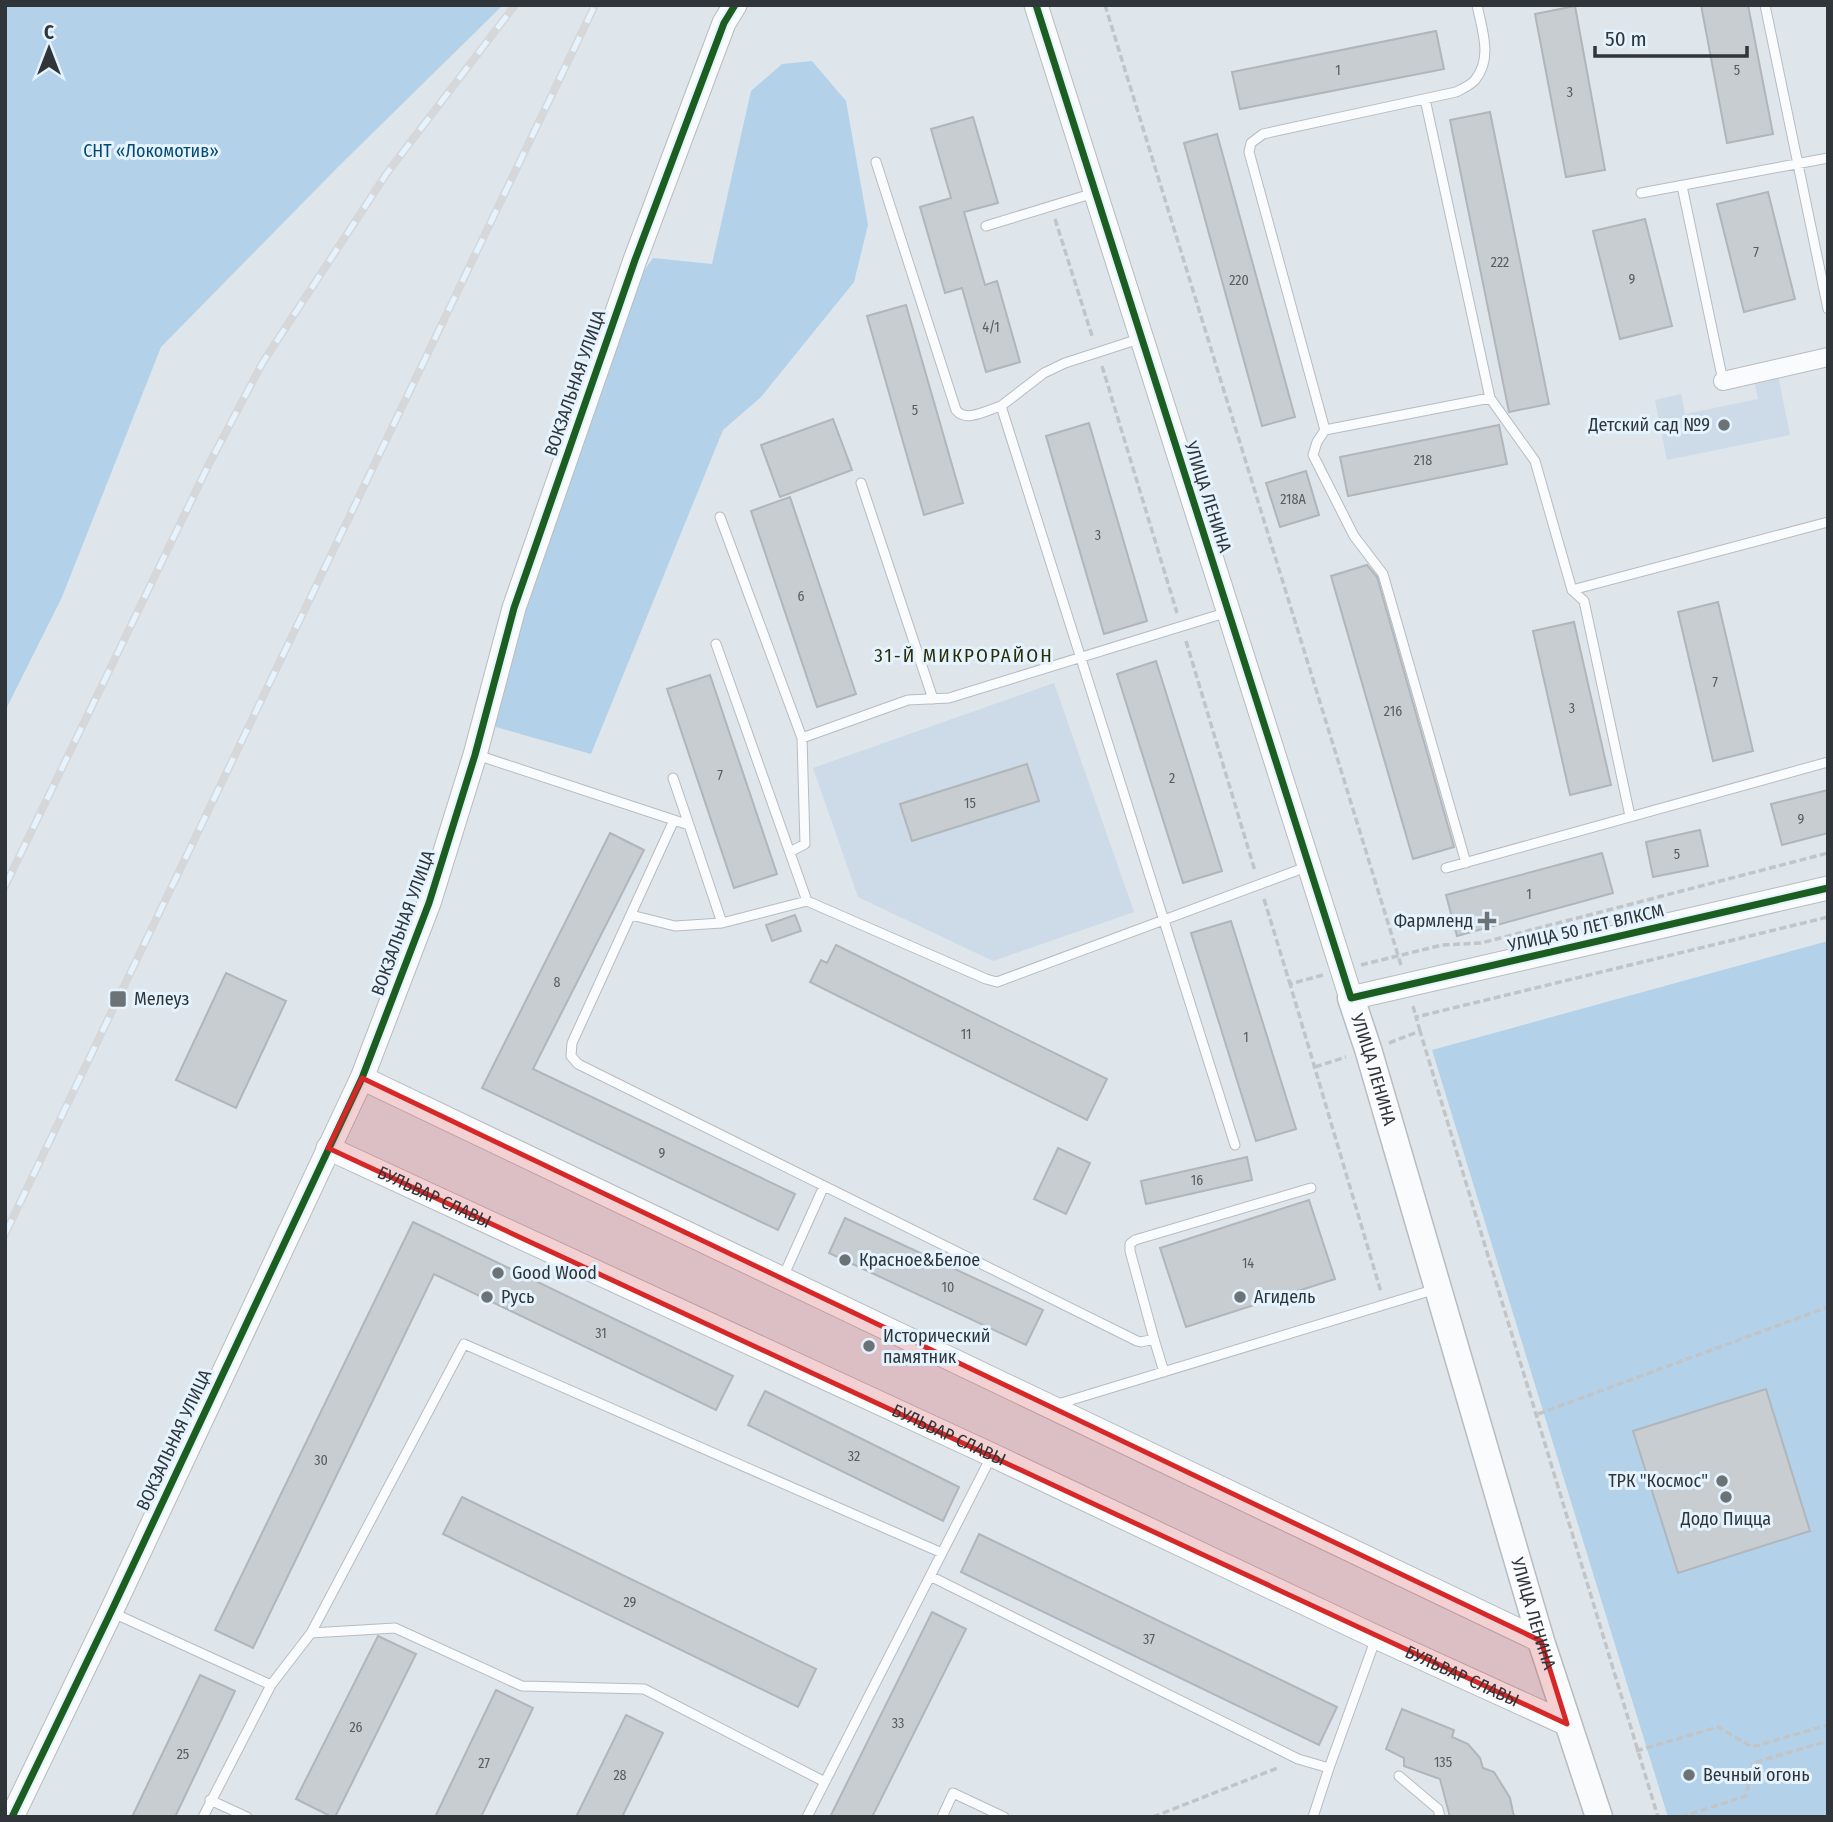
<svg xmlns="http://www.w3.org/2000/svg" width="1833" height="1822" font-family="'Fira Sans Condensed',sans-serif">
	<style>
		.built { fill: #ccdbe7 }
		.green { fill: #b3d2ea }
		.building { fill: #c7cdd1; stroke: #b0b6bb; stroke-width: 2 }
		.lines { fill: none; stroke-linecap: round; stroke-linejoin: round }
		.service-casing { stroke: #b7bcc1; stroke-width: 11 }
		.minor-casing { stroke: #b7bcc1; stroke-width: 20 }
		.tertiary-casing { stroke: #b7bcc1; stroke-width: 25 }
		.secondary-casing { stroke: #b7bcc1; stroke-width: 29 }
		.path { stroke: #c1c5c7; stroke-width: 3.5; stroke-dasharray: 7 3.5; stroke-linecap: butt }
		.service { stroke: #fafbfc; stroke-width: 9 }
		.minor { stroke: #fafbfc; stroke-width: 18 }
		.tertiary { stroke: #fafbfc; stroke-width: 23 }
		.secondary { stroke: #fafbfc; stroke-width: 26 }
		.rail-casing { stroke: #d5d7d9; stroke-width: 8 }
		.rail { stroke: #e5f3ff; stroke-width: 5; stroke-dasharray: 16; stroke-linecap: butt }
		.cycleway-casing { stroke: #e5f3ff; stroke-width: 11 }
		.cycleway { stroke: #1b5e20; stroke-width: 7 }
		.marked { fill: #d62828; fill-opacity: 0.2; stroke: #d62828; stroke-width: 5; stroke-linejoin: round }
		.poi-dot { fill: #6c7377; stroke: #e5f3ff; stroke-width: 2.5 }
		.labels { text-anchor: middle; stroke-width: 6; stroke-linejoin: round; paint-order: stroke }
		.number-label { font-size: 14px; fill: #565c60 }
		.park-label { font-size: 18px; fill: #034971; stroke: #e5f3ff }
		.street-label { font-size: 18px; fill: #2f3539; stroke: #e5f3ff }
		.poi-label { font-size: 18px; fill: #2f3539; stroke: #e5f3ff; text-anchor: start }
		.neighbourhood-label { font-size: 19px; letter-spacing: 2px; fill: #292e05; stroke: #e5f3ff }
	</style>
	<rect width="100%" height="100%" fill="#dee5eb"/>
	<path class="built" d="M1778,375L1790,435L1667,460L1655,400L1681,394L1685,414L1758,399L1754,379Z
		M1054,683L1134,912L993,961L858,897L813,768Z"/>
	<path class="green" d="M5,5H503L338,167L161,347L62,597L5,711Z
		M812,61L846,101L868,225L854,282L761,397L723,430L591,754L489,725L497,691L638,279L653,258L712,264L751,91L782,64Z
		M1828,941V1817H1668L1432,1050Z"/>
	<path class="building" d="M1701,5H1748L1773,134L1727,143Z
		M1575,6L1605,170L1566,177L1535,14Z
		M1436,31L1444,69L1240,109L1232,72Z
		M1490,112L1549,404L1509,412L1450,120Z
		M973,117L998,203L964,212L985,285L997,281L1020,362L986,372L962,288L945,293L920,207L951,198L931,129Z
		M1217,134L1295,417L1262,426L1184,143Z
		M1768,192L1795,299L1744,312L1717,204Z
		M1645,219L1672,326L1620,339L1593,231Z
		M906,305L963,503L924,515L867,316Z
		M833,419L852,470L780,497L761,445Z
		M1089,423L1147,621L1104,634L1046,436Z
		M1499,425L1507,464L1348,496L1340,457Z
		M1306,471L1319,515L1280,527L1266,483Z
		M790,497L856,694L817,707L751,511Z
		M1367,565L1377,577L1454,847L1413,859L1331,576Z
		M1718,602L1753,751L1713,761L1678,612Z
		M1574,622L1611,785L1570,795L1533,631Z
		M1156,661L1222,871L1183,883L1117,674Z
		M710,675L777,874L734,888L667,689Z
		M1027,764L1039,801L912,841L900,804Z
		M1828,790V833L1782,845L1771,804Z
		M1700,830L1708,866L1653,877L1646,842Z
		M610,833L644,850L533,1069L795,1194L778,1230L482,1088Z
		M1602,853L1613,893L1457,936L1446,895Z
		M795,915L801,931L772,941L766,925Z
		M1231,921L1296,1129L1256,1141L1191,933Z
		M836,945L1107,1079L1087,1120L810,982L821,960L827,963Z
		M226,973L286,1001L236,1108L176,1080Z
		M1058,1148L1090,1163L1066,1214L1034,1199Z
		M1247,1157L1252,1180L1146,1204L1141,1181Z
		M1309,1200L1335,1279L1186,1327L1160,1248Z
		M845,1218L1043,1310L1026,1345L829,1253Z
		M413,1222L733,1376L716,1410L434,1274L253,1648L215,1630Z
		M1766,1389L1810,1531L1678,1573L1633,1431Z
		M765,1391L959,1487L943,1521L748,1425Z
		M462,1497L816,1669L798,1707L443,1534Z
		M979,1534L1337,1707L1319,1745L961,1572Z
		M932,1612L966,1629L872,1817H830Z
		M378,1636L416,1654L335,1817H332L296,1799Z
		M200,1675L235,1691L175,1817H132Z
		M496,1690L533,1708L481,1817H435Z
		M1402,1709L1454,1730L1452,1737L1468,1744L1480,1758L1483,1768L1494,1772L1510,1798L1514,1817H1450L1440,1779L1404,1766V1758L1386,1749Z
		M626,1715L663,1733L622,1817H576Z"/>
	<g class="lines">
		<defs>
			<path id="service" d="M1477,5C1482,30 1493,58 1475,80C1471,85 1462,89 1456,92L1263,134L1251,143L1249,152L1325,430L1490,398L1535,461L1572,590L1584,601L1630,816
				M1765,5L1828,309
				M1425,99L1490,398
				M876,162L956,410C966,423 987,410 1001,406L1235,1145
				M1682,186L1723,381
				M1641,193L1828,158
				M986,226L1094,193
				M1001,406L1044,373L1065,363L1142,338
				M1325,430L1317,442L1313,455L1354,536L1383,574L1466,863
				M861,483L933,699
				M720,517L802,738L805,844L790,852
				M1572,590L1828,522
				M716,644L807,901
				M802,738L908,700L949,698L1228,612
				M477,755L689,825L722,923L807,901L986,979L997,982L1309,866
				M673,778L689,825
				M674,820L572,1043L571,1056L578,1064L1137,1341L1141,1342L1154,1339L1164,1372
				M1446,868L1828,762
				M631,915L675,926L722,923
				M783,1277L824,1186
				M1154,1339L1130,1251V1244L1135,1240L1311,1188
				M1058,1404L1436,1289
				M930,1576L1298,1759L1329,1768L1376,1638
				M111,1612L271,1685L311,1633L464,1344L942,1553
				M311,1633L395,1628L522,1686L644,1689L825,1782
				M1399,1776L1438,1809L1440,1817
				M210,1800L247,1817
				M203,1817L271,1685
				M807,1817L991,1457
				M942,1817L953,1793L1004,1817
				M1313,1817L1329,1768"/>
			<path id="minor" d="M1723,381L1828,357"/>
			<g id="tertiary">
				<path d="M1036,5L1351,998L1828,888"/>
				<path d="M362,1078L1541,1641"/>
				<path id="s1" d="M328,1148L992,1455L1376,1637L1567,1724"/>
				<path d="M12,1817L111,1612L362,1078L429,903L475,755L514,608L635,260L724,23L735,5"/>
			</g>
			<g id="secondary">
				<path id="s2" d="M1351,998L1368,1049L1541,1641L1599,1817"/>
			</g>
		</defs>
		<use href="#service" class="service-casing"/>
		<use href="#minor" class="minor-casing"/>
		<use href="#tertiary" class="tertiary-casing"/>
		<use href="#secondary" class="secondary-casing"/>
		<path class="path" d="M1105,5L1401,965
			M1055,219L1093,339
			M1102,366L1177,613
			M1186,641L1255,871
			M1264,899L1290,984
			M1361,965L1442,945L1481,943L1828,853
			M1323,975L1290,984L1381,1292
			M1413,1006L1416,1017
			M1420,1031L1416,1017L1828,917
			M1389,1043L1420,1031L1658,1817
			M1315,1067L1346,1057
			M1538,1414L1828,1307
			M1636,1751L1718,1727L1752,1747L1828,1725
			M1153,1817L1280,1767
			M1681,1817L1746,1796L1753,1763L1828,1741"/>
		<use href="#service" class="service"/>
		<use href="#minor" class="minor"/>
		<use href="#tertiary" class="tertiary"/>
		<use href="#secondary" class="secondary"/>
		<defs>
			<path id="rail" d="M5,886L209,464L263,362L387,173L515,5
				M5,1234L595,5"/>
		</defs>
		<use href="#rail" class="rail-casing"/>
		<use href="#rail" class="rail"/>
		<defs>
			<path id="cycleway" d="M1036,5L1351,998L1828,888
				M12,1817L111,1612L362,1078L429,903L475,755L514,608L635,260L724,23L735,5"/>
		</defs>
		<use href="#cycleway" class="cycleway-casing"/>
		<use href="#cycleway" class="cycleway"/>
	</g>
	<path class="marked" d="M362,1078L1541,1641L1567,1724L328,1148Z"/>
	<g class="poi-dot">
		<circle cx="1724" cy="425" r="7"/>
		<path d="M1483.5 910.5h7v7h7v7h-7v7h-7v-7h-7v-7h7z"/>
		<rect x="109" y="990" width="18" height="18" rx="3.5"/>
		<circle cx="845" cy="1260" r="7"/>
		<circle cx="498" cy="1273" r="7"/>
		<circle cx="487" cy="1297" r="7"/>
		<circle cx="1240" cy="1297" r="7"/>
		<circle cx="869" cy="1346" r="7"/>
		<circle cx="1722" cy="1481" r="7"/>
		<circle cx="1726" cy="1497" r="7"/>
		<circle cx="1689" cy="1775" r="7"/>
	</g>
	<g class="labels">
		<g class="number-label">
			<text x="1338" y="75">1</text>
			<text x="1737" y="75">5</text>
			<text x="1570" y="97">3</text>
			<text x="1756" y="257">7</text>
			<text x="1500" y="267">222</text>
			<text x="1632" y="284">9</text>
			<text x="1239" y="285">220</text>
			<text x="991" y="332">4/1</text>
			<text x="915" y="415">5</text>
			<text x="1423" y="465">218</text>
			<text x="1293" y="504">218А</text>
			<text x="1098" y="540">3</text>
			<text x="801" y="601">6</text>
			<text x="1715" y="687">7</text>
			<text x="1572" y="713">3</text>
			<text x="1393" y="716">216</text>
			<text x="720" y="780">7</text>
			<text x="1172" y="783">2</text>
			<text x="970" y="808">15</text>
			<text x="1801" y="824">9</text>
			<text x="1677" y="859">5</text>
			<text x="1529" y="899">1</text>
			<text x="557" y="987">8</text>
			<text x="966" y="1039">11</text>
			<text x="1246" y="1042">1</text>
			<text x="662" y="1158">9</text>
			<text x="1197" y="1185">16</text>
			<text x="1248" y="1268">14</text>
			<text x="948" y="1292">10</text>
			<text x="601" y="1338">31</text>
			<text x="854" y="1461">32</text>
			<text x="321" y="1465">30</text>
			<text x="630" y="1607">29</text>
			<text x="1149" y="1644">37</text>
			<text x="898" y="1728">33</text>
			<text x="356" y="1732">26</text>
			<text x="183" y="1759">25</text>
			<text x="1443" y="1767">135</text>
			<text x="484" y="1768">27</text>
			<text x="620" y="1780">28</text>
		</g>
		<g class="park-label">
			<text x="151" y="157">СНТ «Локомотив»</text>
		</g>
		<g class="street-label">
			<text transform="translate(575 383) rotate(-71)" y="6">ВОКЗАЛЬНАЯ УЛИЦА</text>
			<text transform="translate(1208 497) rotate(72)" y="6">УЛИЦА ЛЕНИНА</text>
			<text transform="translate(403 923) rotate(-70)" y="6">ВОКЗАЛЬНАЯ УЛИЦА</text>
			<text transform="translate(1586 928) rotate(-13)" y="6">УЛИЦА 50 ЛЕТ ВЛКСМ</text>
			<text dy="6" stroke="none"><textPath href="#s2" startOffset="75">УЛИЦА ЛЕНИНА</textPath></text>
			<text dy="6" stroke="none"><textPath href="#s1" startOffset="117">БУЛЬВАР СЛАВЫ</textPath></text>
			<text dy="6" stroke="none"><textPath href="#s1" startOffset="684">БУЛЬВАР СЛАВЫ</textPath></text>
			<text transform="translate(174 1440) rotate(-65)" y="6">ВОКЗАЛЬНАЯ УЛИЦА</text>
			<text dy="6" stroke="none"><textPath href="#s2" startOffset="642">УЛИЦА ЛЕНИНА</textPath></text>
			<text dy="6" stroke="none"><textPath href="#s1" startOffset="1251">БУЛЬВАР СЛАВЫ</textPath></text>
		</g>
		<g class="poi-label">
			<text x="1710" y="431" text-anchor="end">Детский сад №9</text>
			<text x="1473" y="927" text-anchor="end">Фармленд</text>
			<text x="134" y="1005">Мелеуз</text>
			<text x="859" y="1266">Красное&amp;Белое</text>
			<text x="512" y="1279">Good Wood</text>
			<text x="501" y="1303">Русь</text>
			<text x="1254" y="1303">Агидель</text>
			<text x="883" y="1342">Исторический<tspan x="883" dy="21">памятник</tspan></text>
			<text x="1708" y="1487" text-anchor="end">ТРК "Космос"</text>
			<text x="1726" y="1525" text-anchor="middle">Додо Пицца</text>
			<text x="1703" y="1781">Вечный огонь</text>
		</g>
		<g class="neighbourhood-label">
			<text x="964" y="662">31-Й МИКРОРАЙОН</text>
		</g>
	</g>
	<rect width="1833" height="1822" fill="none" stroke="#2f3539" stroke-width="14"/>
	<g transform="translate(49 49)" stroke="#e5f3ff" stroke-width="5" paint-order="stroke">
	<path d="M0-5L12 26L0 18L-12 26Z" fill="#2f3539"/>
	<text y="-10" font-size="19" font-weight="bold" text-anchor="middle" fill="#2f3539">С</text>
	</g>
	<path d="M1595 46v10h152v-10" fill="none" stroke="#2f3539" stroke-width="3.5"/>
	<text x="1605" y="46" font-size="21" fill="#2f3539" stroke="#e5f3ff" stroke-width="5" paint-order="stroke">50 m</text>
</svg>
